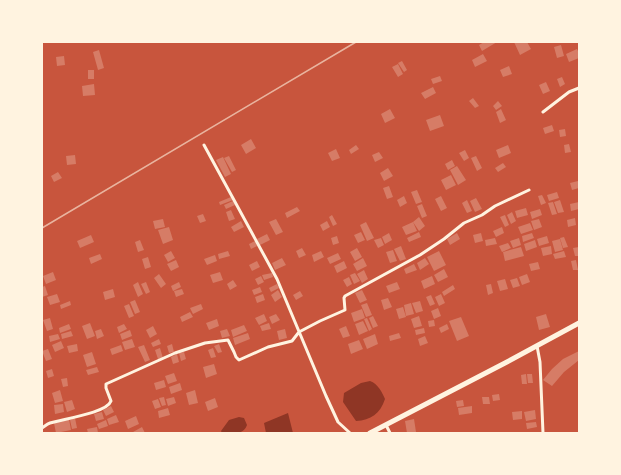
<svg xmlns="http://www.w3.org/2000/svg" width="621" height="475" font-family="Rubik,sans-serif">
	<style>
		.water { fill: #8f3625 }
		.building { fill: #d67c66 }
		.lines { fill: none; stroke-linecap: round; stroke-linejoin: round }
		.minor { stroke: #fff3e0; stroke-width: 3 }
		.trunk { stroke: #fff3e0; stroke-width: 5 }
		.rail { stroke: #e9b49f; stroke-width: 1.5 }
	</style>
	<rect width="100%" height="100%" fill="#c8553d"/>
	<path class="water" d="M370,381C378,384 382,392 385,399C380,414 371,420 356,421L343,402L344,393L361,383Z
		M288,413L293,433H266L264,423Z
		M239,417L244,418L247,425C243,436 232,433 222,433L221,431L229,420Z"/>
	<path class="building" d="M484,42H497L482,51L479,45Z
		M514,42H527L531,49L520,55Z
		M561,45L564,56L557,58L554,47Z
		M577,49L579,53V58L569,62L566,54Z
		M99,50L104,68L98,70L93,52Z
		M483,54L487,61L475,67L472,60Z
		M64,56L65,65L57,66L56,57Z
		M402,61L407,70L404,72L398,63Z
		M398,64L403,74L398,77L392,67Z
		M509,66L512,74L503,77L500,70Z
		M88,70H94V79H88Z
		M440,76L442,81L433,84L431,79Z
		M562,77L565,84L560,87L557,79Z
		M546,82L550,91L543,94L539,85Z
		M94,84L95,95L83,96L82,86Z
		M433,87L436,93L425,99L421,93Z
		M473,98L479,106L475,108L469,101Z
		M498,101L502,106L496,110L493,106Z
		M390,109L395,118L385,123L381,114Z
		M501,109L506,120L500,123L496,112Z
		M440,115L444,126L430,131L426,120Z
		M552,125L554,131L545,134L543,128Z
		M565,129L566,136L560,137L559,130Z
		M251,139L256,148L246,154L241,145Z
		M569,144L571,152L565,153L564,145Z
		M356,145L359,149L351,154L349,150Z
		M508,145L511,153L499,158L496,150Z
		M336,149L340,158L332,161L328,153Z
		M465,150L469,158L464,161L459,153Z
		M379,152L383,158L375,162L372,155Z
		M75,155L76,164L67,165L66,156Z
		M229,156L236,170L232,172L224,158Z
		M476,156L482,168L477,171L471,158Z
		M223,157L231,174L225,177L216,160Z
		M452,160L455,166L448,170L445,164Z
		M503,163L506,167L498,172L495,168Z
		M457,166L466,180L458,185L450,170Z
		M388,168L393,176L384,181L380,173Z
		M58,172L62,178L54,182L51,176Z
		M451,175L456,185L446,190L441,180Z
		M578,181L579,188L572,190L570,183Z
		M389,186L393,197L387,199L383,188Z
		M417,190L422,202L416,204L411,192Z
		M557,192L559,198L549,201L547,195Z
		M542,195L546,203L541,205L538,196Z
		M404,196L407,203L400,207L397,200Z
		M441,196L447,208L441,211L435,199Z
		M231,197L233,200L220,205L219,202Z
		M476,198L482,209L475,212L470,201Z
		M467,200L472,211L467,213L462,203Z
		M560,200L564,212L558,213L554,202Z
		M233,201L235,205L226,209L224,205Z
		M553,202L557,214L552,215L548,203Z
		M579,202V209L571,211L570,204Z
		M422,204L427,216L422,218L417,206Z
		M297,207L300,211L287,218L285,213Z
		M526,208L528,215L517,218L515,211Z
		M540,209L542,215L532,219L530,212Z
		M231,210L235,219L229,221L226,212Z
		M512,212L516,221L511,224L507,215Z
		M203,214L206,221L200,223L197,216Z
		M332,215L337,224L333,226L329,217Z
		M505,215L509,225L505,227L500,217Z
		M419,217L425,226L419,231L413,222Z
		M575,218L576,225L568,227L567,220Z
		M163,219L165,227L155,229L153,221Z
		M276,219L283,232L276,235L269,222Z
		M539,219L542,227L534,230L531,221Z
		M241,221L244,227L234,232L231,227Z
		M327,221L330,227L323,231L320,225Z
		M366,222L374,238L367,241L360,225Z
		M413,222L417,231L406,235L402,227Z
		M530,223L533,230L521,234L518,227Z
		M169,227L173,240L163,244L158,230Z
		M502,227L504,233L496,237L493,231Z
		M361,232L365,240L358,243L354,235Z
		M419,232L421,237L409,242L407,238Z
		M389,233L392,240L385,244L382,237Z
		M457,233L460,239L450,245L447,239Z
		M481,233L483,241L475,243L473,235Z
		M532,233L534,238L523,242L522,236Z
		M267,234L270,240L260,245L257,239Z
		M91,235L94,242L80,248L77,241Z
		M337,236L339,243L333,245L331,238Z
		M547,236L549,243L539,246L537,239Z
		M564,237L568,247L563,248L560,238Z
		M381,238L384,245L378,248L374,240Z
		M495,238L497,244L486,246L485,240Z
		M519,238L521,245L513,248L510,241Z
		M560,239L563,250L555,252L552,241Z
		M140,240L144,250L138,252L135,242Z
		M535,240L537,247L526,251L524,244Z
		M255,241L257,246L251,249L249,244Z
		M508,243L511,248L502,252L499,246Z
		M401,246L406,259L400,261L394,249Z
		M551,246L552,254L543,256L541,248Z
		M521,247L524,256L505,261L503,252Z
		M579,247V256H575L573,248Z
		M302,248L306,255L299,258L296,251Z
		M357,248L362,257L355,261L350,252Z
		M393,250L397,261L390,263L386,252Z
		M171,251L175,258L168,262L164,255Z
		M228,251L230,256L219,259L218,254Z
		M321,251L324,257L314,262L312,255Z
		M439,251L446,265L434,271L427,257Z
		M564,251L566,257L555,259L553,254Z
		M338,253L341,259L330,264L327,258Z
		M100,254L102,259L91,264L89,258Z
		M215,255L217,261L207,265L204,259Z
		M148,257L151,267L145,269L142,259Z
		M282,258L286,265L275,270L272,263Z
		M363,258L367,266L357,271L353,264Z
		M425,258L429,264L420,270L417,263Z
		M176,260L179,267L171,271L167,264Z
		M576,260L578,270H573L571,261Z
		M257,261L260,267L252,271L249,265Z
		M344,261L347,268L337,273L334,266Z
		M538,262L540,269L531,271L529,264Z
		M414,264L417,270L406,274L404,269Z
		M444,269L448,277L438,282L434,275Z
		M364,270L368,279L362,283L357,274Z
		M53,272L56,280L46,284L43,276Z
		M220,272L223,280L213,283L210,275Z
		M272,273L273,277L264,280L262,275Z
		M355,273L360,281L354,284L350,275Z
		M159,274L166,284L161,288L154,278Z
		M527,274L530,282L522,285L519,277Z
		M261,276L264,282L258,285L255,279Z
		M432,276L435,284L424,289L421,281Z
		M349,277L352,284L347,287L343,280Z
		M517,278L520,286L513,288L510,280Z
		M505,279L508,289L500,291L497,281Z
		M233,280L237,286L230,290L227,284Z
		M138,282L143,294L138,297L133,285Z
		M146,282L150,292L146,294L141,284Z
		M179,282L181,287L173,291L171,286Z
		M397,282L400,289L389,293L386,286Z
		M277,284L279,288L271,292L269,288Z
		M491,284L493,293L488,295L486,285Z
		M453,285L455,289L444,296L442,292Z
		M45,286L48,295L42,297V287Z
		M260,287L262,292L254,295L252,290Z
		M113,289L115,297L105,300L103,292Z
		M182,289L184,294L176,297L174,291Z
		M278,290L282,297L275,302L271,295Z
		M362,290L367,300L360,303L355,293Z
		M300,291L303,296L296,300L293,295Z
		M57,294L60,302L50,305L47,297Z
		M263,294L265,300L257,303L255,297Z
		M441,294L445,303L439,306L435,297Z
		M431,295L435,304L430,306L426,297Z
		M388,298L392,307L384,310L381,300Z
		M135,300L140,312L135,314L130,302Z
		M70,301L71,305L61,309L60,305Z
		M420,301L423,311L416,313L412,303Z
		M367,303L372,315L366,317L361,305Z
		M411,303L414,314L406,316L404,305Z
		M129,304L134,316L129,318L124,306Z
		M201,304L203,309L193,314L190,308Z
		M403,307L406,317L399,319L396,309Z
		M438,308L441,316L434,319L431,311Z
		M362,309L365,318L354,322L351,313Z
		M190,312L193,317L182,322L180,317Z
		M264,314L267,321L259,325L255,318Z
		M276,314L280,320L272,324L269,317Z
		M546,314L550,327L539,330L536,317Z
		M373,316L378,326L373,328L369,318Z
		M419,316L422,326L414,328L411,319Z
		M461,317L469,336L457,341L449,321Z
		M50,318L53,329L47,331L43,320Z
		M367,318L372,329L369,331L364,319Z
		M217,319L219,326L209,330L206,323Z
		M434,320L435,326L429,327L428,321Z
		M363,321L368,331L359,335L355,324Z
		M90,323L95,336L87,339L82,326Z
		M269,323L271,329L262,331L260,326Z
		M69,324L71,329L60,333L59,328Z
		M124,324L127,329L119,333L117,327Z
		M447,324L449,329L441,333L439,328Z
		M244,325L247,331L233,337L231,330Z
		M153,326L157,334L150,338L146,330Z
		M346,326L350,336L343,338L339,329Z
		M424,328L425,333L416,335L415,330Z
		M101,329L104,336L97,339L95,331Z
		M227,329L230,336L222,338L220,331Z
		M285,329L287,338L279,340L277,331Z
		M130,330L132,336L122,340L120,334Z
		M71,331L73,336L62,339L61,334Z
		M248,333L250,339L235,345L233,338Z
		M399,333L401,338L390,341L389,336Z
		M58,334L60,339L50,342L49,336Z
		M375,334L378,344L367,349L363,339Z
		M425,336L428,343L420,346L418,339Z
		M132,339L135,347L125,350L122,342Z
		M159,339L161,344L153,347L151,343Z
		M359,340L363,349L351,354L348,344Z
		M61,341L64,348L55,352L52,345Z
		M77,344L78,351L69,353L67,346Z
		M172,344L174,352L169,353L167,346Z
		M219,344L222,352L218,353L214,346Z
		M121,345L123,351L112,355L110,349Z
		M144,345L150,360L145,362L138,347Z
		M160,348L163,358L158,359L155,350Z
		M213,348L216,357L211,358L208,350Z
		M48,349L52,359L46,361L42,351Z
		M579,351V360L564,372L552,386L543,380L552,369L563,359Z
		M92,352L96,364L87,367L83,355Z
		M184,352L186,359L181,361L179,353Z
		M177,354L179,362L173,364L171,357Z
		M214,364L217,374L206,378L203,367Z
		M97,367L99,372L88,375L86,370Z
		M52,369L54,376L48,378L46,371Z
		M174,373L177,381L168,384L165,376Z
		M526,374L527,384H522L521,375Z
		M527,374H532L533,383H528Z
		M67,378L68,386L63,387L61,379Z
		M164,380L166,387L156,390L154,383Z
		M180,383L182,390L171,394L169,387Z
		M60,390L63,401L55,403L52,393Z
		M195,390L198,403L189,405L186,393Z
		M499,394L500,400L493,401L492,395Z
		M164,397L166,405L162,406L159,398Z
		M174,397L176,403L168,406L166,399Z
		M482,397H489L490,404H483Z
		M215,398L218,407L208,411L205,402Z
		M158,399L161,407L155,409L152,401Z
		M72,400L75,409L67,412L64,402Z
		M463,400L464,406L457,407L456,401Z
		M63,404L64,412L55,414L54,405Z
		M111,406L114,412L106,416L103,410Z
		M472,406V413L459,415L458,408Z
		M168,408L170,415L159,418L158,411Z
		M535,410L536,419L526,421L524,412Z
		M522,411V419L513,420L512,412Z
		M102,412L104,419L96,421L94,414Z
		M116,415L119,422L109,425L107,419Z
		M136,416L139,424L128,429L125,421Z
		M75,418L77,428L72,429L70,420Z
		M69,419L71,430L56,433L54,423Z
		M414,419L416,432L407,433L405,421Z
		M106,420L108,426L99,429L97,424Z
		M536,422L537,427L527,429L526,423Z
		M97,427L98,433H88L87,429Z
		M142,427L145,433H134L133,432Z"/>
	<g class="lines">
		<path class="minor" d="M543,112L569,92L579,88
			M204,145L277,279L326,396L338,422L350,433
			M537,346L540,362L543,433
			M386,425L390,433
			M42,428C45,426 47,424 50,423C62,419 107,413 111,401L106,388V384L175,353L205,343L228,340L234,352L236,357L239,360L268,347L292,341L299,332L320,321L345,310L344,298L345,296L420,255L444,239L464,223L482,215L495,206L529,190"/>
		<path class="trunk" d="M370,433L505,363L579,323"/>
		<path class="rail" d="M42,228L356,42"/>
	</g>
	<rect width="621" height="475" fill="none" stroke="#fff3e0" stroke-width="86"/>
</svg>
